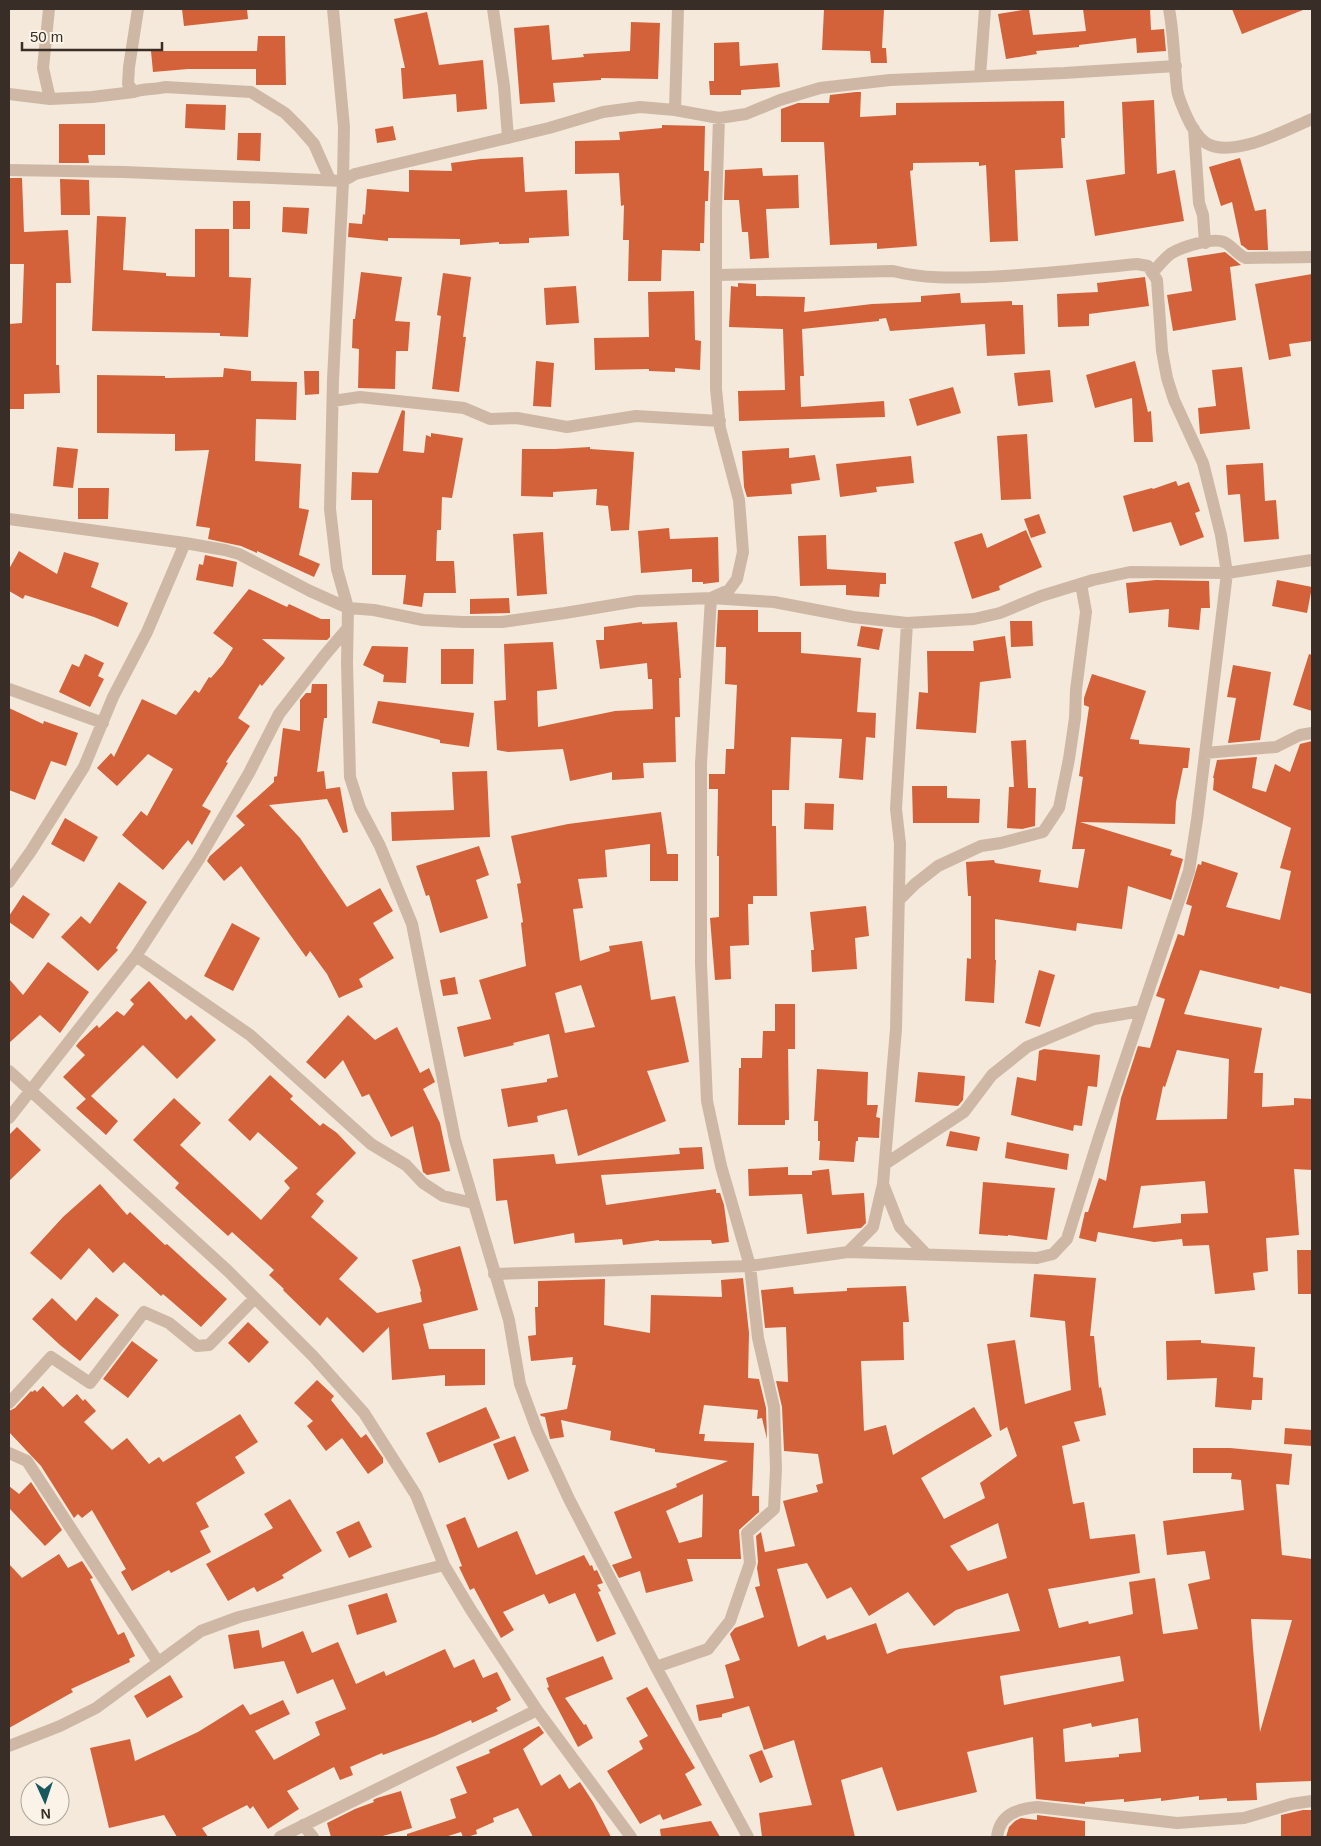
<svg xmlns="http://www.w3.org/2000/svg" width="1321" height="1846" font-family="Arial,sans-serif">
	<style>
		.building { fill: #d3623a; fill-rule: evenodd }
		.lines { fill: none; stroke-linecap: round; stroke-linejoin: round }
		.minor { stroke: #ceb8a5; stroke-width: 12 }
	</style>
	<rect width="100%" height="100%" fill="#f4e9da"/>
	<path class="building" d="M182,9H247L248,19L184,26Z
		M824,9H884L882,48H886L887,63H871L870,51L822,50Z
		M1029,9L1033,35L1086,31L1083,9H1150L1151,30L1164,29L1166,51L1137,53L1136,38L1079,45V47L1036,51L1037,54L1006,59L998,14Z
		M1232,9H1303V10L1242,34Z
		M427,12L439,65L483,60L487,109L457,112L456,94L403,99L401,68H405L394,19Z
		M631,22L660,23L658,79L601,78V80L553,83L555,102L520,104L514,28L549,25L552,60L584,57L583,54L630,51Z
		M258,36H285L286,85H256V69H188L153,72L151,51H257Z
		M739,42L740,66L778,63L780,87L741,90V95H710L709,81H714V43Z
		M856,92H861L860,117L896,115V103L1064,101L1065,138H1061L1063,168L1015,170L1018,241L990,242L986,165L979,166V162L913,163V170L910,171L917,246L877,249V243L830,245L824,142H781V109L798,103H829L830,95Z
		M1154,100L1157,174L1175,170L1184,221L1095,236L1086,180L1125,174L1122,102Z
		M186,104L226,105L225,130L185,128Z
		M59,124H105V155H88L89,163H59Z
		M662,125L705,126L704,171H709L708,201H705L704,243H700V251L662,250L661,281H628L629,240H623L624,205L621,206L619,173L575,174V141L620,140L619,132L662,128Z
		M393,126L396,140L377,143L375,129Z
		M238,133H261L260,161L237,160Z
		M523,157L525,192L567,190L569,236L529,238V243L499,244V242L460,245V239L388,238V241L348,237L349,223L362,224L363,214L365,215L367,189L409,192V170L452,171L451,163L481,159Z
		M1240,158L1255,211L1266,209L1268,250H1248L1243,246L1241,245L1232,202L1221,206L1209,167Z
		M762,168L763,176L798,175L799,208L766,209L769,258L750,259L748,232H742L739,200H724L725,170Z
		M9,178H22L24,232L68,230L71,283H56V365H59L60,393L24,394V409H9V324L22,323L24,264H9Z
		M60,179L89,180L90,215H61Z
		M233,201H250V229H233Z
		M283,207L309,208L307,234L282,232Z
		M97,216L126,217L123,270L166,273V276L195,277V229H229V277L251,278L248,337L220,336V333L92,331Z
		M1225,252L1241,265L1230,267L1236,320L1173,331L1167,295L1192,291L1187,258Z
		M361,272L402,277L395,321L410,322L408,351H396L395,389L358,388L359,349L352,348L353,319H355Z
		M443,273L471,277L463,337H466L459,392L432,389L441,316L437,315Z
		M1312,274V341L1289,344L1291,356L1269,360L1255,284Z
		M1145,277L1149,306L1089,314V326L1058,327L1057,294L1098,292L1097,283Z
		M738,283L756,284V296L805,297L804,312L872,304L921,302V296L960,293L961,303L1012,301V305H1023L1025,354L987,356L985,324L890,331L886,318L879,319V321L802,329L804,376H800L801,407L884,401L885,417L739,421L738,391L785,390L783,329L729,327L731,286L738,287Z
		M576,286L579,323L546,325L544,288Z
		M694,291L695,340L701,341L700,370L675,368V372L649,371V369L595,370L594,338L649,337L648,292Z
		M536,361L554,363L551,407L533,406Z
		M1135,361L1148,412L1151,411L1153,442H1134L1132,398L1095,408L1086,375Z
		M1242,367L1250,429L1200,434L1198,408L1216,406L1212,370Z
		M224,368L251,371V381L297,382L296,420L256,419L255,461L301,464L299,508L309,510L299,555L320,564L314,577L257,551V553L241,546L208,539L210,528L196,526L209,450L175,451V434L97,433V375L165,376V378L223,377Z
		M1050,370L1053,402L1018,406L1014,373Z
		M304,371H319V394L305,395Z
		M953,387L961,413L917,426L909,399Z
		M402,410L405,411L403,451L424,453L426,435L431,437V433L463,438L452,498L442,497L441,530H437L436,561H454L456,593H424L422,607L403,604L406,575H372V500H351L352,472L378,473Z
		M1027,434L1031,499L1001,500L997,436Z
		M57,447L78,449L73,488L53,486Z
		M590,447V449L634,452L629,530L611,531L608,506L596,505L597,489L553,492V497L521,496L522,449H555Z
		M789,448V458L815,455L820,480L791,484L792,494L747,497L744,487L742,451Z
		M911,456L914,483L876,487L877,492L840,497L836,464Z
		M1263,463L1265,501L1276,500L1279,539L1244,542L1240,494L1228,495L1226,465Z
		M1176,481L1178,486L1189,482L1200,511L1195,513L1204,537L1180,546L1171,522L1133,532L1123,496L1152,488L1153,489Z
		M78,488H109L108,519H78Z
		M1039,514L1046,533L1031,538L1024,519Z
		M669,528L670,539L718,537L719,582L703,584V582H692V569L641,573L638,531Z
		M1026,530L1042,567L999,586L1000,590L972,599L954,542L982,533L987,548Z
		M543,532L547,594L517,596L513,534Z
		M826,535L827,569L886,573V584H880L879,597L846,595V585L800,586L798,536Z
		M19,551L57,574L64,552L99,563L91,587L128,603L118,627L94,617L25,595L23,599L9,591V569Z
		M205,555L237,562L233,587L196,580L199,564L203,565Z
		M1156,580L1209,581L1210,608H1201L1199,630L1168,627L1169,609L1129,613L1126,583Z
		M1277,580L1312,587L1307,613L1272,606Z
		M249,589L287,607L289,604L321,619H330V637L327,640L262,639L285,658L262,686L260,684L238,718L250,726L226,762L228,763L202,806L211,811L192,845L188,840L163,870L122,835L141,811L147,816L173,769L148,754L117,786L97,768L111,753L114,757L142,699L176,715L195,690L199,693L209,677L211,678L223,664L233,648L213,633Z
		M509,598L510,613L470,614V599Z
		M718,610H758V632H801V653L861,658L857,712L876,713L875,738L866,737L863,780L839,778L842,739L791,737L789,790H772V826H776L777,896H753V904H748L749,945L730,946L731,979L715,980L710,918L719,917V856H717L718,789H709V774H725L726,749H734L737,685L725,684L726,647H716Z
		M1010,621H1032L1033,646L1011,647Z
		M642,622V624L677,622L681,678H679L680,717H675L676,762L643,763L644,778L612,780V772L570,781L563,749L508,752L497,750L494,701L506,700L504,644L553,642L557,689L537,691L538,727L615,711L653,709L652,679H648L647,663L600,669L596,640H604V627Z
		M861,626L883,629L879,650L857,646Z
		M1005,636L1011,678L980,682L976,733L916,729L919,692L928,693L927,651H974L973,641Z
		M372,646L408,647L406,683L383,682L384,675L363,665Z
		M441,649H474L473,684H441Z
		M85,654L104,663L98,676L104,679L90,707L59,692L72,664L79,667Z
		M1309,654L1312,655V711L1293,705Z
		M1233,665L1271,672L1260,740L1228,743L1236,698L1227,697Z
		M1092,674L1146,691L1130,739L1139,740V744L1190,748L1188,768H1183L1176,802L1175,824L1080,822L1172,850L1170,855L1183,859L1171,900L1128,886L1122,929L1077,923L1076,931L995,919V960H996L994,1003L965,1001L967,958L971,959V896H968L966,862L994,860L995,863L1041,870L1039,882L1078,888L1085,849H1072L1083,777L1079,776L1089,707L1084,705V698Z
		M312,684H327V718H324L317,772L324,771L326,789L340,787L348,832L343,833L327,799L269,805L300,838L347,907L380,888L393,911L373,923L394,958L359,979L363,987L339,998L327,974L310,951L306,957L241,866L224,881L207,861L210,856L245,825L236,816L274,782V777L277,776L283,728L300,731V700L306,693H311Z
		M378,701L474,713L469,747L440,743V740L372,723Z
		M9,708L43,724L44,721L78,733L66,766L51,761L35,800L9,790Z
		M1026,740L1028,788H1036L1035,826L1022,829L1007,828L1009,787H1014L1011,741Z
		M1312,741V994L1280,986L1279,989L1200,970L1184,1014L1262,1028L1254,1073H1263L1262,1107L1294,1105V1098L1312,1099V1170L1294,1169L1299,1235L1266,1238L1268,1271L1253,1273L1255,1290L1215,1294L1209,1245L1183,1246L1182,1239L1154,1242L1098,1232L1096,1242L1079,1238L1085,1212H1088L1099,1178L1106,1181L1121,1098L1138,1046L1150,1048L1165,999L1156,996L1178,934L1184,936L1192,906L1186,904L1198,864L1201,865L1202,861L1238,873L1226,907L1280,920L1291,871L1280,868L1291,828L1213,790L1214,778H1213L1217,760L1257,757L1252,788L1266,792L1275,764L1290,772L1300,744ZM1177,1050L1229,1059L1227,1119L1156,1120L1163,1086L1165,1087ZM1205,1181L1208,1213L1181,1214V1223L1133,1228L1141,1186Z
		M487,771L490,837L392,841L391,812L454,810L452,772Z
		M912,786H947V798L980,799L979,823H913Z
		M805,803L834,804L833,830L804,829Z
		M661,812L667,854H678V881H650V844L605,850L607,877L578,879L583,908L573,909L580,961L610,951L609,946L642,941L651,1000L675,996L689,1062L647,1071L666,1121L578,1156L567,1109L537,1116L538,1122L508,1127L501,1089L547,1082V1079L558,1077L549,1034L513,1043L514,1045L464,1057L457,1027L491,1019L479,980L526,966L521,923L523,922L517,884L521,883L511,836L568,824ZM581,985L595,1027L565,1033L555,993Z
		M65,818L98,837L84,862L51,844Z
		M479,846L489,875L476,880L488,918L440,933L429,895L426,896L416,866Z
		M119,882L147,902L116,948L118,950L98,971L61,937L81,916L90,924Z
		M23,895L50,914L33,939L9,922V916Z
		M866,906L869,936L855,938L857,969L812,972L811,950H814L810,912Z
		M232,923L260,938L233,991L204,976Z
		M48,962L89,992L60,1033L40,1015L9,1043V979L23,995Z
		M1039,970L1055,975L1040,1027L1025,1023Z
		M455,977L458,994L443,996L440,980Z
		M149,981L186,1020L191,1015L216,1040L177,1079L143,1045L91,1096L118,1121L106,1135L76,1108L86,1099L63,1077L85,1055L76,1046L79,1042L97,1025L99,1028L117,1011L124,1016L134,1004L130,1000Z
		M775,1004H795V1049H788L789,1120H785V1125H738L739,1068H741V1058H762L763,1031H775Z
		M348,1015L375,1040L397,1027L420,1073L429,1068L435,1082L423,1089L440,1123L450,1171L427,1175L423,1172L413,1126L391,1137L369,1094L362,1097L343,1060L325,1079L306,1062Z
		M1044,1049L1100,1055L1097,1087L1088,1086L1082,1126L1074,1125L1073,1131L1011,1115L1017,1077L1036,1081L1039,1051Z
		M817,1069L868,1072L867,1105H878L876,1117L880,1118L879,1138L858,1137V1141H856L854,1162L819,1160L820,1141H818V1121H814Z
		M918,1072L965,1076L963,1100L958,1106L915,1102Z
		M270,1075L293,1096L290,1099L320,1126L323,1123L337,1133L356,1153L316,1194L324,1201L311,1217L358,1258L339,1279L377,1313L422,1302L420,1292L421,1291L412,1260L460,1246L478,1310L423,1324L429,1349H485V1385L445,1386V1375L392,1380L389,1327L363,1353L327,1317L320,1326L283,1290L284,1289L269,1275L274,1270L232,1232L228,1236L175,1188L179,1183L133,1140L174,1098L201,1123L180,1145L261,1220L290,1188L284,1181L298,1168L258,1132L250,1141L228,1120Z
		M17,1127L41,1150L9,1181V1135Z
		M950,1131L980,1137L977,1151L946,1146Z
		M1007,1142L1069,1154L1067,1170L1005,1158Z
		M702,1147L704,1169L601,1175L606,1205L716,1189V1193H720L724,1205L729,1242L712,1244L711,1240L659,1241V1240L623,1245L622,1239L575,1243L574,1233L514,1244L507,1200L496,1201L493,1159L554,1154L556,1164L680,1154L679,1148Z
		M788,1167V1175H812V1171L829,1169L832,1195L864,1193L866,1223L861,1228L807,1234L802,1194L749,1196L748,1169Z
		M983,1182L1055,1188L1047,1240L1008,1235V1236L979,1234Z
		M100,1184L127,1215L130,1212L165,1245L167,1244L227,1299L201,1327L163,1294L161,1296L124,1262L113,1273L89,1248L61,1280L30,1253L63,1217Z
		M1297,1250H1312V1294H1298Z
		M1034,1274L1096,1278L1090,1336H1094L1099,1388L1101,1387L1106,1415L1074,1422L1080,1441L1062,1446L1073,1504L1084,1502L1090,1539L1135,1534L1140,1573L1048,1589L1059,1628L1088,1621L1089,1624L1133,1614L1129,1582L1155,1578L1163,1634L1198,1629L1188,1584L1210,1579L1205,1551L1167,1555L1163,1521L1244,1510L1241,1480L1231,1479L1232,1473H1193V1448H1230L1292,1454L1289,1485L1276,1484L1282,1555L1312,1559V1781L1256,1783L1257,1800L1227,1801V1798L1199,1800V1796L1161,1801V1798L1124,1802V1799L1085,1802V1804L1036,1799L1033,1737L967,1752L977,1792L897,1811L882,1767L841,1780L855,1837H762L759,1813L812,1805L794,1740L764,1750L749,1706L722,1714V1717L699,1721L696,1705L734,1698L725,1665L740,1660L730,1634L735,1628L764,1617L755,1587L760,1586L757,1568L758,1562L756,1536L761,1532L765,1552L795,1546L783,1501L818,1492L816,1485L823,1483L818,1454L784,1451L782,1407L776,1381L788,1382L786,1327L765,1328L761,1290L793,1287L794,1294L847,1291V1288L906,1286L909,1322H903L904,1360L861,1361L864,1431L886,1425L893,1455L974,1407L992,1436L921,1478L944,1519L985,1498L980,1483L1017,1456L1007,1427L1000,1431L987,1344L1015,1340L1025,1404L1071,1390L1065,1321L1030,1317ZM998,1523L1007,1558L968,1571L950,1546ZM807,1563L827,1599L851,1587L869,1616L908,1592L934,1626L956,1610L1008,1593L1020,1631L899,1649L887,1654L876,1623L827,1640L825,1635L798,1647L777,1569ZM1251,1619L1292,1620L1260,1732L1253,1648ZM1120,1656L1124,1681L1004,1705L1000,1676ZM1138,1718L1141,1752L1119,1754V1757L1065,1762L1063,1729L1091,1723L1092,1727Z
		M743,1278L749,1333L748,1378L759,1379L766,1408L767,1439L762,1418L757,1419L758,1410L704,1405L699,1434H705L704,1441L754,1443L752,1496H759V1512L739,1530L741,1559H687L693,1581L646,1593L640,1571L619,1578L612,1565L632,1558L614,1512L677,1487L676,1484L728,1461L655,1452V1449L610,1440L611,1431L561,1420L564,1437L550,1439L545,1417L541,1416L540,1414L567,1409L576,1365H572L573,1357L531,1361L528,1336L536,1335L535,1307H538V1281L605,1279L604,1325L650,1333L651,1295L722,1297L721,1280ZM703,1494L702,1537L679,1543L666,1511Z
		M96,1297L119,1315L80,1361L60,1345L32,1319L52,1298L76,1321Z
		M248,1322L269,1342L249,1363L228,1343Z
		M1201,1340V1343L1255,1347L1253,1377L1263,1378L1262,1400H1252L1251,1410L1215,1407L1217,1378L1167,1380L1166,1341Z
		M132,1341L158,1360L128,1398L103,1379Z
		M317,1380L334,1396L331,1400L361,1438L366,1434L383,1458V1463L368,1474L342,1438L326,1451L307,1426L313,1421L294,1403Z
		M43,1386L63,1407L77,1394L83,1401L85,1399L96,1411L84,1422L112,1450L127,1438L149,1464L159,1457L163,1462L240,1414L258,1442L235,1457L245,1473L196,1503L209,1527L200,1531L211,1552L171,1573L169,1570L132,1591L121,1572L126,1569L92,1510L82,1518L78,1514L74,1518L41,1466L9,1432V1411L15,1408L31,1391L32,1392L35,1390L37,1392Z
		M486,1407L500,1438L439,1463L426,1433Z
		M1285,1428L1312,1430V1446L1284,1444Z
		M515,1436L529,1471L508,1480L493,1444Z
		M31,1482L62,1530L45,1546L9,1508V1486L19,1494Z
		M290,1499L322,1551L282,1575L284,1578L257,1592L254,1587L228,1601L206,1564L273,1528L264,1514Z
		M465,1517L478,1548L517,1531L536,1575L584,1555L590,1566L592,1565L594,1571L597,1570L603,1583L597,1585L601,1591L598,1592L616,1634L597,1642L575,1593L549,1604L544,1594L503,1612L514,1630L501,1638L474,1588L470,1590L459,1567L462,1566L446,1525Z
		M359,1521L372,1547L349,1558L336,1532Z
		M59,1554L68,1568L82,1561L93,1578L90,1579L118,1635L124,1632L135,1656L129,1659L130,1662L71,1689L73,1692L9,1728V1564L22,1578Z
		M387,1593L397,1622L357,1635L348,1605Z
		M259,1630L262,1648L303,1631L312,1653L338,1642L356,1684L384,1671L386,1676L445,1649L454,1668L474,1659L483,1678L497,1672L511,1700L496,1708L498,1711L472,1723L471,1720L435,1736L383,1755L382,1753L350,1767L353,1775L340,1780L334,1767L287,1791L299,1809L268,1829L253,1806L250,1809L247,1805L202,1828L208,1837H177L164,1815L109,1828L90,1748L130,1739L135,1761L198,1732L243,1704L250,1715L283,1700L290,1714L255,1731L274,1760L320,1735L315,1722L346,1709L333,1679L297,1694L284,1661L234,1669L228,1635Z
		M603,1656L613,1679L565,1698L584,1725L586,1724L593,1738L578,1747L547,1688L549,1687L546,1678Z
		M170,1675L183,1697L147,1718L134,1696Z
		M647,1687L695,1768L685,1774L702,1805L663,1820L660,1814L640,1824L607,1771L643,1749L639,1741L648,1736L626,1698Z
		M539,1726L544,1733L523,1749L541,1786L560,1774L569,1789L580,1782L593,1802L611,1837H533L518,1808L493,1818L494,1822L476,1830L477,1834L467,1837H463L461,1832L445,1837H407V1834L456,1818L450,1799L467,1793L456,1767L490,1753L489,1750Z
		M762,1750L773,1777L760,1783L749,1755Z
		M401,1791L412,1828L379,1837H331L327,1823L355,1809L374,1802L373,1800L377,1798Z
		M1303,1810H1312V1837H1281V1815Z
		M1037,1815L1085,1821V1837H1006L1009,1827L1015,1821L1021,1818L1037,1820Z
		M711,1821L720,1837H661L660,1829Z"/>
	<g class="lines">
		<path class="minor" d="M49,9L43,68L50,99
			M138,9L129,67L128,84L134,92C144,88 155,90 165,87L251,92L285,113L300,128L314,144L330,180
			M333,9L344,127L343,181L333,380L330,509L337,569L348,608L347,663L350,777L360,808L380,846L412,924L455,1140L509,1320L520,1384L537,1430L569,1499L656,1667L748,1837
			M493,9L504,86L508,138
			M1169,9C1174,35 1174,62 1177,89C1178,98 1183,107 1186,115C1190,124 1197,137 1206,143C1233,159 1286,130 1312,119
			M980,76L985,9
			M9,94L50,99L92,97L134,92
			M675,110L678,9
			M1194,129L1199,203L1203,215L1205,243
			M9,170L124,172L343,181L355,174L549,128L603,112L640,107L675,110L719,118L746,114L780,100L820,88L890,80L1064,73L1176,66
			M1152,273C1158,267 1165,257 1172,253C1182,247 1213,237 1224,242C1232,245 1237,255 1246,258L1312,257
			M333,401L360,397L464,408L490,419L517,418L567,427L636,416L720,421
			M9,519L185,543L225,550L239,554L310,591L348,608L374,610L423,620L463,622H502L565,613L637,601L711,598L774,602L853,617L907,623L974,619L1000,613L1041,596L1093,580L1130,572L1227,573L1312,560
			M9,689L103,723
			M1205,753L1276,747L1300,735L1312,733
			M9,882L31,851L84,767L113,697L147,632L185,543
			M899,900L915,884L938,866L981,846L1001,843L1043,832L1059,808L1069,759L1075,718L1076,690L1086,612L1081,584
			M136,956L250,1035L371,1144L406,1165L423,1183L443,1196L473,1203
			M9,1071L228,1271L313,1356L364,1413L416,1495L444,1565L471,1610L537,1710L631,1837
			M9,1118L136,956L199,859L249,773L279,714L324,656L347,629
			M885,1164L964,1112L992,1075L1027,1047L1094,1019L1141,1011
			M883,1184L900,1227L925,1253
			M848,1252L873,1227L883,1184L896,1029L900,844L896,809L907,623
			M494,1274L750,1266L848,1252L1037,1258L1053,1254L1067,1239L1099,1137L1189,871L1197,820L1227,573L1221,535L1203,463L1174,400L1167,378L1162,351L1157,280L1148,266L1137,264C1086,269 1035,275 985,277C953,278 924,279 893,271L718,275
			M9,1403L51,1357L90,1383L144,1312L169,1323L197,1346L209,1345L255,1298
			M9,1453L27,1461L158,1662
			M656,1667L708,1649L730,1621L750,1563L747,1533L774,1509L776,1469L774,1407L758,1338L750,1266L721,1166L707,1101L701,964V763L711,598L729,590L737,579L743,552L739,500L720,428L716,389V209L719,118
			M9,1746L60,1726L96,1708L201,1631L239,1617L444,1565
			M303,1825L313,1837
			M280,1837L537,1710
			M997,1837C1000,1814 1017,1809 1037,1807L1177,1823L1244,1818L1291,1804L1312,1801"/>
	</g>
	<rect width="1321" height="1846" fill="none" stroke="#392d27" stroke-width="20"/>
	<g transform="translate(45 1801) rotate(177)"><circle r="24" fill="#fbf3e7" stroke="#ada49a"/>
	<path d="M0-4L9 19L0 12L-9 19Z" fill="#18585f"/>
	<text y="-8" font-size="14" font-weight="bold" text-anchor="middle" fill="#392d27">N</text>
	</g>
	<path d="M22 42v8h140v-8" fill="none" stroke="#392d27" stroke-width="2.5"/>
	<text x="30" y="42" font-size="15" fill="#392d27" stroke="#fbf3e7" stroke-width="4" paint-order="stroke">50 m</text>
</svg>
